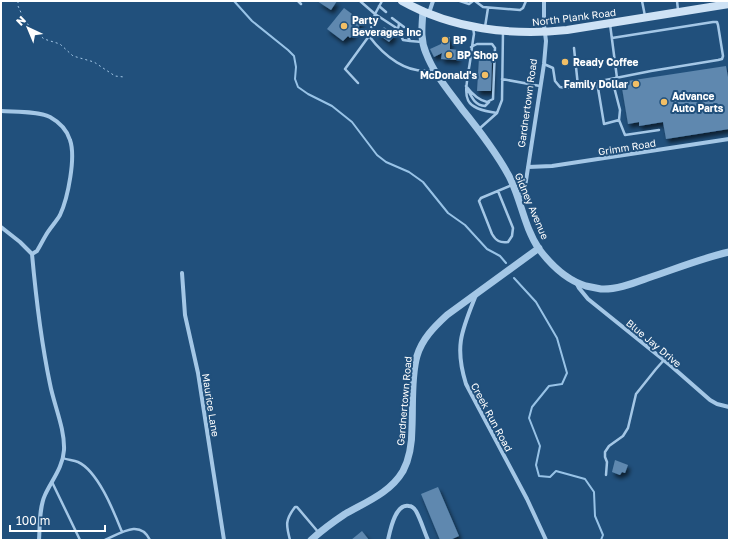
<svg xmlns="http://www.w3.org/2000/svg" width="730" height="541" font-family="'Golos Text',sans-serif">
	<style>
		.lines { fill: none; stroke-linecap: round; stroke-linejoin: round }
		.stream { stroke: #98c3e7; stroke-width: 2 }
		.building { fill: #5e88af; filter: url(#shadow) }
		.path { stroke: #a4c7e6; stroke-width: 1; stroke-dasharray: 2 3; stroke-linecap: butt }
		.service { stroke: #a4c7e6; stroke-width: 2.5 }
		.minor { stroke: #a4c7e6; stroke-width: 4 }
		.tertiary { stroke: #a4c7e6; stroke-width: 7 }
		.secondary { stroke: #cee2f5; stroke-width: 8 }
		.poi-dot { fill: #f2bf66; stroke: #21507c; stroke-width: 1.5 }
		.labels { text-anchor: middle; stroke-width: 4; stroke-linejoin: round; paint-order: stroke }
		.street-label { font-size: 10px; fill: #fff; stroke: #21507c }
		.poi-label { font-size: 10px; font-weight: bold; fill: #fff; stroke: #21507c; text-anchor: start }
	</style>
	<defs>
		<filter id="shadow"><feDropShadow dx="2.5" dy="4" stdDeviation="2" flood-color="#0009"/></filter>
	</defs>
	<rect width="100%" height="100%" fill="#21507c"/>
	<g class="lines">
		<path class="stream" d="M234,1L252,21L288,50L294,56L296,67L295,79L298,87L308,94L332,106L352,122L377,155L386,162L409,172L423,182L448,213L465,225L487,249L500,256L506,263
			M514,278L536,302L557,338L567,373L562,384L549,386L532,407L529,418L540,446L536,465L539,476L550,477L556,471L585,479L594,492L595,516L603,535L601,540"/>
	</g>
	<path class="building" d="M317,1H337L331,10Z
		M344,8L360,20L359,22L361,24L350,38L348,36L343,41L327,29Z
		M384,27L395,35L389,42L378,34Z
		M441,37H450V49L458,50L457,60L441,59L442,53L434,57L430,49L441,44Z
		M479,58H492L491,91H477Z
		M726,66L728,77H729V129L666,139L663,122L639,126V122L628,124L621,82Z
		M615,460L628,465L625,473L622,472L620,475L612,472Z
		M438,487L459,536L450,540H440L421,494Z
		M362,531L369,540H351Z"/>
	<g class="lines">
		<path class="path" d="M18,1V6L23,17L29,26L44,39L60,44L73,56L94,62L115,76L124,77
			M143,1H148"/>
		<path class="service" d="M298,1L301,4
			M360,1L375,14L369,36C384,56 407,75 433,70
			M382,1L375,14L398,29
			M460,1L469,4L473,1
			M475,1L483,7L520,10L523,8L526,1
			M642,1L645,16
			M677,1L678,10
			M379,6L386,12
			M392,18L404,27
			M399,24L398,29L403,40L410,41
			M610,24L617,78
			M473,27L474,34C472,45 471,57 469,68C464,99 462,108 497,113L502,100L503,31
			M485,27L488,8
			M407,35L410,41L422,42
			M574,48L578,86
			M544,64L553,68L555,81L560,87L565,88L651,71L718,60L722,59L723,56L718,25L717,22H713L612,38
			M502,79L540,86
			M612,79L620,110L619,120
			M597,82L604,124L619,120L625,135L659,130
			M358,83L345,69L369,36
			M466,86C472,94 478,100 487,102L493,99L495,48L492,44H477L471,47
			M468,90C472,98 475,105 485,106L489,102
			M479,129L497,113
			M498,191L513,228L512,236L508,242C500,243 496,241 492,234L479,201L481,198L512,185
			M63,458C67,460 73,460 78,462C98,471 114,512 122,532
			M606,475L607,462L605,457V452L609,446L623,436L628,428L636,394L656,369L664,360
			M52,482L80,540
			M105,540C121,533 140,519 150,540
			M290,540C286,525 285,520 295,507H297L319,533"/>
		<path class="minor" d="M429,13L433,1
			M1,111C15,112 38,111 50,117C59,122 67,130 70,140C76,157 68,198 60,215C56,222 50,228 46,235C43,240 40,246 37,251L32,254L20,242L1,227
			M528,167L552,166L729,139
			M519,198L525,187L544,64L546,41L544,25V1
			M32,254C36,298 41,341 50,384C54,405 65,429 64,450C63,467 52,480 45,495C39,508 40,526 39,540
			M182,273L185,315L198,373L224,540
			M576,282L579,288L588,299L670,365L710,400L717,404L729,407
			M476,295C462,330 454,346 466,384L527,499L546,540
			M388,540C390,531 395,503 409,506C412,506 414,508 416,511C421,520 424,531 428,540"/>
		<path class="tertiary" d="M423,11C422,26 420,39 426,53C434,74 449,91 462,109C479,130 496,152 509,176C521,199 524,227 539,249C551,265 566,280 586,286C591,287 596,288 601,289C616,290 634,283 648,278C675,269 702,258 729,252
			M311,540C321,531 333,522 345,514C366,502 390,493 403,471C410,458 412,441 412,427C413,406 411,376 417,356C422,339 434,327 447,315L539,248"/>
		<path class="secondary" d="M402,1C452,29 511,36 567,30L729,4"/>
	</g>
	<g class="poi-dot">
		<circle cx="344" cy="26" r="4"/>
		<circle cx="445" cy="40" r="4"/>
		<circle cx="449" cy="55" r="4"/>
		<circle cx="565" cy="62" r="4"/>
		<circle cx="485" cy="75" r="4"/>
		<circle cx="636" cy="84" r="4"/>
		<circle cx="664" cy="102" r="4"/>
	</g>
	<g class="labels">
		<g class="street-label">
			<text transform="translate(574 17) rotate(-7)" y="4">North Plank Road</text>
			<text transform="translate(527 103) rotate(-82)" y="4">Gardnertown Road</text>
			<text transform="translate(627 147) rotate(-9)" y="4">Grimm Road</text>
			<text transform="translate(532 206) rotate(67)" y="4">Gidney Avenue</text>
			<text transform="translate(654 343) rotate(40)" y="4">Blue Jay Drive</text>
			<text transform="translate(404 401) rotate(-85)" y="4">Gardnertown Road</text>
			<text transform="translate(211 405) rotate(81)" y="4">Maurice Lane</text>
			<text transform="translate(492 417) rotate(62)" y="4">Creek Run Road</text>
		</g>
		<g class="poi-label">
			<text x="352" y="24">Party<tspan x="352" dy="12">Beverages Inc</tspan></text>
			<text x="453" y="44">BP</text>
			<text x="457" y="59">BP Shop</text>
			<text x="573" y="66">Ready Coffee</text>
			<text x="477" y="79" text-anchor="end">McDonald's</text>
			<text x="628" y="88" text-anchor="end">Family Dollar</text>
			<text x="672" y="100">Advance<tspan x="672" dy="12">Auto Parts</tspan></text>
		</g>
	</g>
	<rect width="730" height="541" fill="none" stroke="#ffffff" stroke-width="4"/>
	<g transform="translate(28 28) rotate(316)" stroke="#21507c" stroke-width="3" paint-order="stroke">
	<path d="M0-3L7 15L0 10L-7 15Z" fill="#ffffff"/>
	<text y="-6" font-size="11" font-weight="bold" text-anchor="middle" fill="#ffffff">N</text>
	</g>
	<path d="M10 525v6h95v-6" fill="none" stroke="#ffffff" stroke-width="2"/>
	<text x="16" y="525" font-size="12" fill="#ffffff" stroke="#21507c" stroke-width="3" paint-order="stroke">100 m</text>
</svg>
